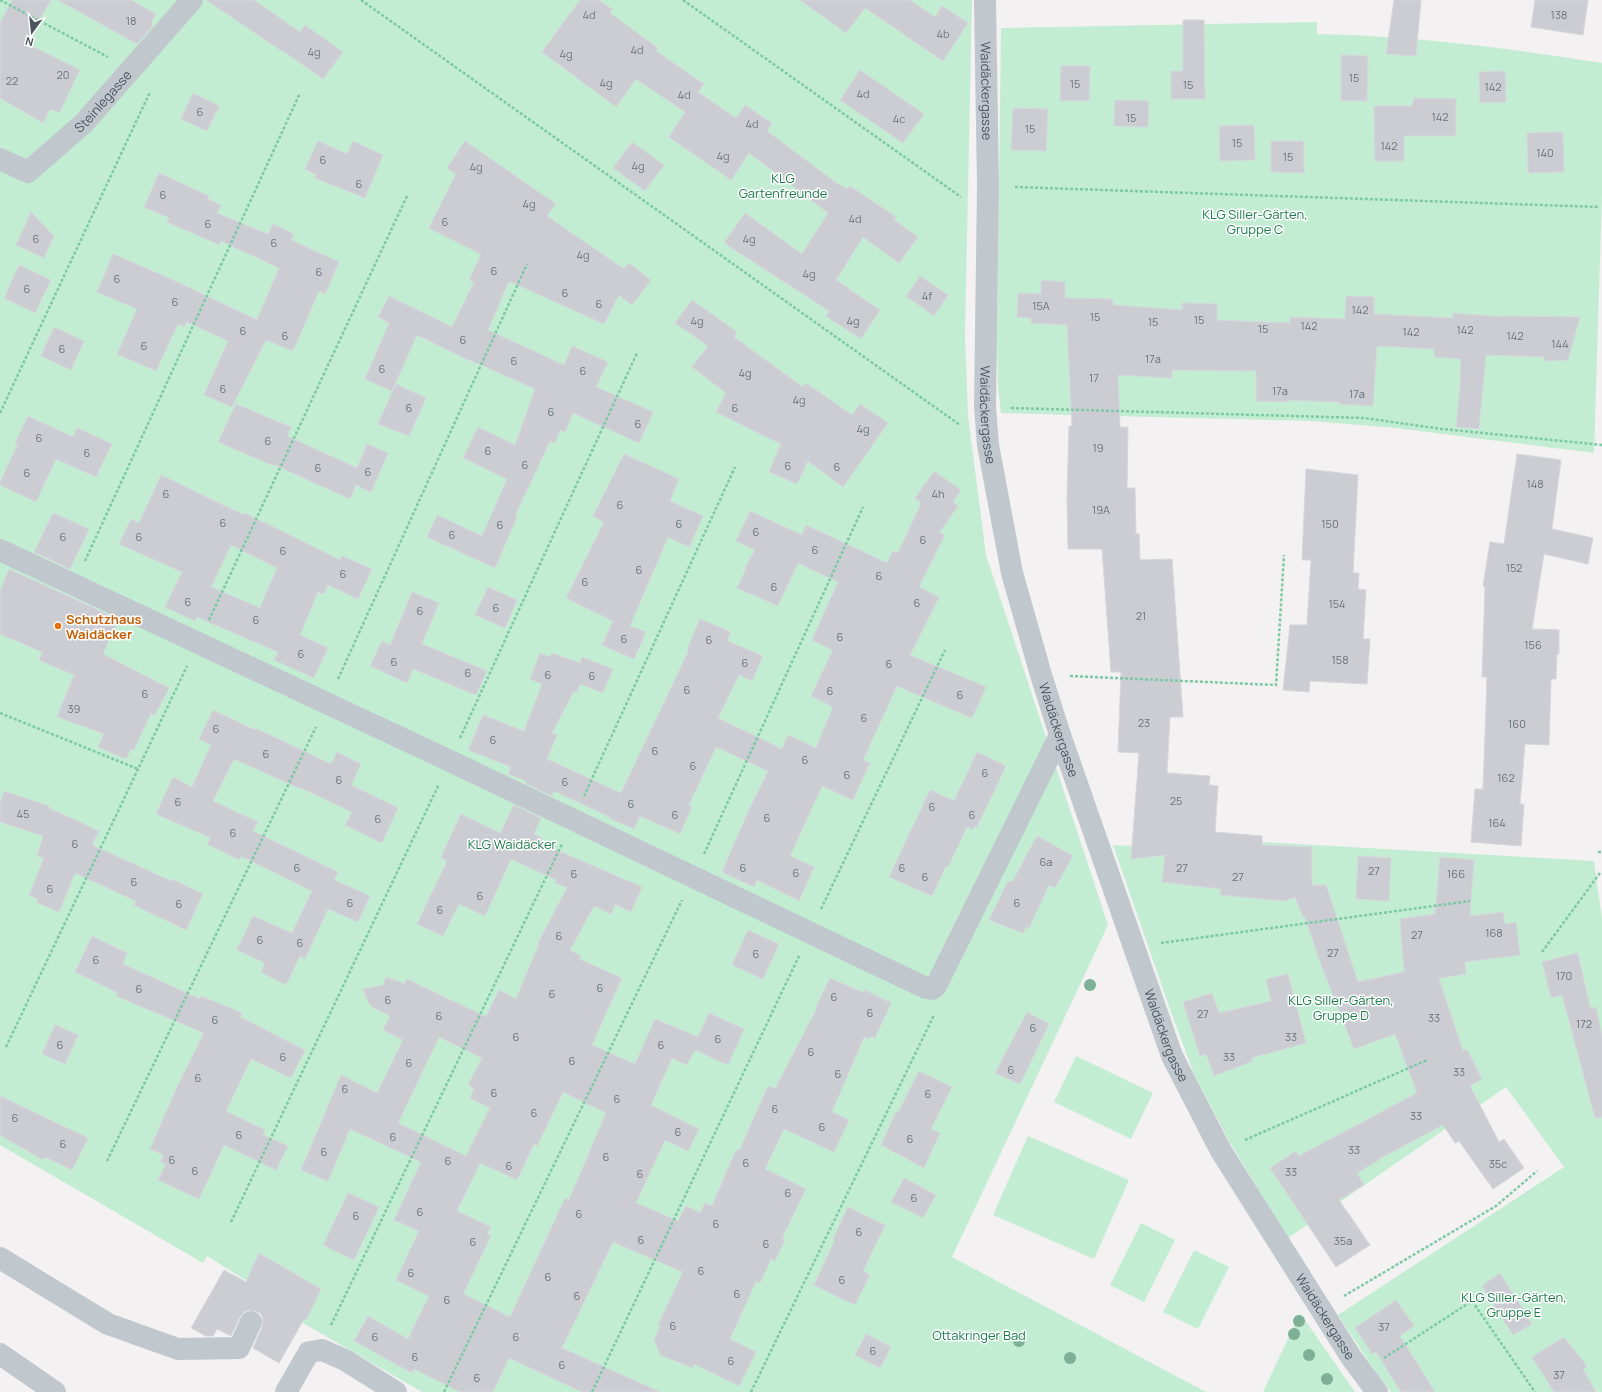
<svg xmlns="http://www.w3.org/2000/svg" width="1602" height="1392" font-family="Manrope,sans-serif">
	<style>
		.green { fill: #c3edd3 }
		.building { fill: #cbcdd3; stroke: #d5d7db; fill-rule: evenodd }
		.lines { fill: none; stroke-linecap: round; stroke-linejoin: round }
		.path { stroke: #7cc9a4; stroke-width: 2.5; stroke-dasharray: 3 2; stroke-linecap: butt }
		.minor { stroke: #c0c8ce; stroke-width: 22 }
		.tree { fill: #7db097 }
		.food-dot { fill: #e8710a; stroke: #fff; stroke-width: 1.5 }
		.labels { text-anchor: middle; stroke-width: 3; stroke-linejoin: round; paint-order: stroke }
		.number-label { font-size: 11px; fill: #6a727a }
		.street-label { font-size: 13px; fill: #4a545d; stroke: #fff }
		.park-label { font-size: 13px; fill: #1d7b4d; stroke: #fff }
		.food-label { font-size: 13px; font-weight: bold; fill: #c56008; stroke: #fff; text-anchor: start }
	</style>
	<rect width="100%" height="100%" fill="#f3f1f1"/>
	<path class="green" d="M0,0H191L30,163L0,148Z
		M201,0H972L965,334L968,416L986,555L1108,925L952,1257L1206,1392H422L303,1323L252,1284L207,1256L203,1263L0,1145V169L27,182Z
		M1317,22V34C1413,36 1508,48 1602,63V195L1594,453L1396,428L1312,421L1001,413L998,387L997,342L1001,28Z
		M1261,842L1594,861L1602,919V1392H1391L1373,1368L1338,1315L1564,1167L1506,1087L1288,1238L1230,1143L1194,1074L1171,1012L1113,845L1260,853Z
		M1076,1056L1153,1093L1131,1139L1054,1102Z
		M1028,1136L1129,1180L1094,1259L993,1215Z
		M1141,1223L1175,1240L1144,1302L1110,1285Z
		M1194,1250L1229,1267L1198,1329L1163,1312Z
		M1300,1313L1355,1392H1263Z"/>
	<path class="building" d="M12,0H51L26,43L80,70L59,113L50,109L43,123L0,98V23Z
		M58,0H131L156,14L151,23L153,25L152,27L137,44Z
		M206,0H254L300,32L305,25L343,52L323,79L283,51V52Z
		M580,0H599L612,9L610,13L658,48L656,51L704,84L698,92L736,118L745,105L772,123L767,131L838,184L847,189L850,186L896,217L894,220L918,237L899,263L863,237L836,280L880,310L861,339L826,316L829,311L724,243L745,213L802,254L828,213L749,153L731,180L669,137L685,112L636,79L616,107L542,52Z
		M800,0H910L935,17L942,6L968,23L943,61L865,8L846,33Z
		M1394,0H1421L1416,56L1386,54Z
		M1535,0H1588L1583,35L1531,27Z
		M1183,20H1204L1205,99H1171V71H1183Z
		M1341,55L1368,56L1367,101H1341Z
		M1061,66H1090L1089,101H1060Z
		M860,70L924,114L903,143L840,100Z
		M1505,71L1506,102L1480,103L1479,72Z
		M193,93L219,106L207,131L181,119Z
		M1414,98L1456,99V136H1404V161H1375L1374,106H1412Z
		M1115,100L1149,101L1148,127L1114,126Z
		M1013,108L1048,109L1046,151L1011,150Z
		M1254,125L1255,160L1220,161L1219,126Z
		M1563,132L1564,172L1528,173L1527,133Z
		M318,141L347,154L353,141L383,155L365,198L315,178L316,175L305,169Z
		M465,141L556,204L547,216L624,269L629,263L651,280L632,305L619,295L604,324L509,281L488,330L564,365L572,346L608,362L596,387L653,412L639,443L573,413L565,432L560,430L555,443L550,441L515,516L517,517L495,568L427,537L437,515L482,536L507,479L463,458L478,427L515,445L535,389L470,360V361L417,335L392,391L365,379L389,323L378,317L389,296L452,327L474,282L469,280L481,254L429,228L456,174L447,168Z
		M1271,141H1304V173L1271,172Z
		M632,142L664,165L645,191L613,168Z
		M159,173L209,196L208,199L221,205L217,213L268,234L273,224L294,234L291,240L339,262L325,294L319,291L293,351L266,340L232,407L204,395L228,341L187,322L184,327L178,324L156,371L117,354L137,309L97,292L113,254L171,279L257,320L279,268L221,241L220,245L167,222L169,218L144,207Z
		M31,212L54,236L44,258L16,245Z
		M19,265L51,280L35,313L4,298Z
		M920,276L948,295L934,316L906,296Z
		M1041,280L1065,282V298L1113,299V305L1182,310V303L1217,304V320L1290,323V317L1345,319L1346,296L1374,297V314L1453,318V313L1502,317V316L1580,317L1568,360L1545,361L1544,357L1486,355L1479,429L1456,427L1461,376H1460L1461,359L1434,357V349L1377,346L1373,406L1339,404V402L1289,400V402L1256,401V371L1172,370V378L1118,375L1120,427H1128L1127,488H1135L1136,534L1139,533L1140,560L1172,559L1183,717H1170L1167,773L1210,776L1209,785L1218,786L1215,832L1262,836V845L1312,847V885H1326L1358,982L1404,972L1400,919L1435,914L1440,857L1474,860L1470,916L1503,912L1505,924L1516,922L1520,955L1465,962L1466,974L1439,978L1463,1051L1467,1049L1482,1079L1470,1086L1499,1142L1504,1139L1524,1168L1493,1189L1459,1141L1455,1143L1443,1125L1379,1159V1160L1357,1173L1364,1185L1339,1200L1370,1245L1336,1267L1270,1168L1296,1151L1299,1156L1417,1093L1395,1034L1354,1049L1319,959L1305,917H1303L1295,897L1284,901L1220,895L1221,889L1162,882L1165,855L1131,859L1139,753L1118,752L1121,672H1111L1102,549H1068L1067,498L1069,426H1072L1067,325L1031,323V318L1017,317L1018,293L1041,294Z
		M692,300L737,332L734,337L803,387L806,383L852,415L860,404L888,423L843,487L808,461L797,484L769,472L781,444L716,412L726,393L692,367L708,346L675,323Z
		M54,327L84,341L71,370L41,356Z
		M396,384L426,398L409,436L378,424Z
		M236,404L291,427L287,436L357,468L367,444L388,453L371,492L356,485L350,499L275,465L274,466L218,442Z
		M28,416L73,437L77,428L112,444L96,477L56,459L36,502L0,485V482L18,444L15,443Z
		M624,454L679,479L670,501L703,516L689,547L668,537L630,626L646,632L634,659L602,645L613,621L566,598L604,522L593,516Z
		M1517,454L1561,460L1552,529L1593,538L1588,564L1544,554L1532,629L1559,630V654H1557L1556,679H1551L1549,745L1525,744L1520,804H1524L1521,846L1471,842L1475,789H1483L1487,677H1482L1485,587L1483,586L1490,542L1504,544Z
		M1306,469L1358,475L1353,573H1359L1358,589L1366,590L1363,639H1370L1367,684L1310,681L1309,692L1283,690L1290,625H1307L1311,560H1302Z
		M934,471L961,490L953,502L958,506L939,533L945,535L919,587L939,597L910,655L986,687L972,718L897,686L863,760L870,763L853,800L822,786L790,856L814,867L799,901L757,880L754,887L722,872L748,812L768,771L716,747L689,805L692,806L680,834L640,816L634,829L609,818L610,817L554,791L552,796L525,783L526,781L508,774L511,767L468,750L483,715L524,731L542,684L530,679L540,653L550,657L552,653L580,663L582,657L613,669L603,693L580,684L577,692L574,691L552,733L557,735L547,759L621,793L689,650L687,649L700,619L731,632L727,641L763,656L752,681L739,675L718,718L782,749L788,735L816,748L833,707L811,696L833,650L812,640L838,582L798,563L778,606L737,588L746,569L745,568L755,550L736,541L750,511L802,535L806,525L887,563L893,551L898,553L921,503L915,498Z
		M161,475L244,515L245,513L340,560L342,556L372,569L358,599L328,585L324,594L318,592L300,635L328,648L314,678L274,660L278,652L196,617L195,621L165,607L182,572L119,544L131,519L139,523ZM231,545L277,568L260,608L211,587Z
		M53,513L89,529L70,569L34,552Z
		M9,569L118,619L103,654L169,688L154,716L151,713L134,750L131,749L126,759L98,747L104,734L57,717L74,675L39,660L42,652L0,634V591Z
		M488,587L517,600L505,628L475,615Z
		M412,592L439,603L422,644L487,671L476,695L413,669L407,683L370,666L382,641L390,645Z
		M213,710L255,730V728L331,764L337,752L361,764L351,785L398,808L382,843L345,825L352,812L301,788V789L234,759L213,801L258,822L253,831L338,872L334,880L370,896L358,922L328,909L305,959L300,956L286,985L261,972L265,963L237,950L253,916L292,933L312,891L241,856L239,860L207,844L211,838L156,814L173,777L192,787L211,745L199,739Z
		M977,752L1006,766L977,827L975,826L973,830L967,827L948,867L946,866L932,896L889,877L930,790L954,801Z
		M4,791L49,806V808L99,831L92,845L171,881L172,879L203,894L186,930L134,905L136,901L75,873L59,912L36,902L38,899L29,895L44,858L37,856L43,836L0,822V804Z
		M514,805L541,818L534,834L542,838L540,843L642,887L631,912L615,904L611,914L594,906L570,950L581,956L579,959L622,978L592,1045L635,1064L655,1019L698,1037L709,1013L744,1029L728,1065L695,1050L687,1065L672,1058L651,1105L699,1129L688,1151L665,1140L636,1203L678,1221L686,1206L700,1213L705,1203L712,1206L736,1150L739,1151L768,1086L775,1089L817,1008L816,1007L830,978L864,993L865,990L891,1003L875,1038L871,1036L869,1039L864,1037L832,1112L849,1120L834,1152L784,1129L765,1169L806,1189L782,1238L785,1240L775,1261L771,1259L760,1283L756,1281L730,1339L756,1352L739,1386L694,1364L693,1368L660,1355L654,1339L660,1326L658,1325L683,1272L613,1242L562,1348L660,1392H582L509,1358L493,1392H460L414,1369L412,1373L354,1341L368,1316L408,1339L429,1296L396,1280L419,1231L394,1220L421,1162L350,1129L328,1181L301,1170L341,1075L377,1093L403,1040L383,1030L390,1016L372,1007L368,1002L363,989L383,985L386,977L405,984L407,979L486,1017L499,990L516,999L539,944L538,943L567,888L555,883L556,880L511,859L485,916L459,904L443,936L417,924L447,861L441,857L461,814L500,833ZM439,1037L482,1058L468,1085L474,1088L470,1098L490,1108L466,1156L398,1123ZM563,1092L606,1113L569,1200L565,1198L510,1317L463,1294L491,1236L487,1234L491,1227L457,1211L480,1163L517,1180L534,1144L537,1146Z
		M1037,836L1073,856L1055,888L1049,885L1029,928L1026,927L1023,933L989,920L1008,881L1012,882Z
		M1358,856L1391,858L1389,901L1356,899Z
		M748,930L779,944L763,979L732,965Z
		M92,936L127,953L123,964L200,999L201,996L242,1013L240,1017L305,1050L291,1078L251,1059L226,1111L265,1130L263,1135L288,1146L276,1170L224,1145L199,1199L158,1180L166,1164L160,1162L164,1155L150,1149L176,1089L204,1033L116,996L118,993L75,972Z
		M1578,953L1590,1008L1596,1007L1602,1036V1117L1595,1118L1562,995L1551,998L1542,962Z
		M1288,974L1306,1043L1251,1058L1253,1061L1214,1076L1206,1054L1200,1056L1183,1002L1212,993L1219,1013L1271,1001L1266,979Z
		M1027,1012L1049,1024L1020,1084L995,1073Z
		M55,1025L78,1035L65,1064L42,1054Z
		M919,1071L952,1087L931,1129L940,1133L924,1168L881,1145L896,1112L898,1113Z
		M0,1096L88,1138L72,1170L45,1157L43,1160L0,1135Z
		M904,1178L936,1195L923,1218L891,1202Z
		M348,1193L379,1207L354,1260L323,1245Z
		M848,1207L885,1225L863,1271L870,1275L855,1305L814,1285L835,1240L833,1239Z
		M259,1253L321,1289L306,1320L304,1319L279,1363L253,1348L262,1327L263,1321L261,1314L256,1311L249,1310L244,1312L240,1317L231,1336L217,1329L213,1336H206L191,1328L224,1270L246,1282Z
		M1500,1273L1532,1324L1513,1335L1482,1286Z
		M1396,1300L1414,1326L1400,1336L1435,1392H1401L1376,1352L1372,1354L1355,1328Z
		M866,1334L891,1347L880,1368L855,1355Z
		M1564,1337L1587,1366L1583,1369L1596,1392H1554L1532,1357Z"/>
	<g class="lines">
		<path class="path" d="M0,0L108,57
			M361,0L960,425
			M683,0L961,197
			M1015,187L1599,207
			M1011,408L1364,418L1442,429L1602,445
			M0,413L150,92
			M85,561L300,93
			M209,620L407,196
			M1070,676L1276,685L1284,555
			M338,679L527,264
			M0,713L138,769
			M460,738L637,353
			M584,796L735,467
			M1598,852H1602
			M704,854L863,507
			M821,909L945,650
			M1161,943L1470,901
			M1542,952L1600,873
			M6,1047L187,666
			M1245,1140L1427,1060
			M107,1161L316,727
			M231,1222L439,784
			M1344,1296L1496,1206L1537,1171
			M331,1325L562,844
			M1384,1358L1472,1301L1535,1392
			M444,1392L682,900
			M592,1392L799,956
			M751,1392L934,1015"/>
		<g class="minor">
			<path id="s1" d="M985,0L988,186L985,407L988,445L1012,573L1041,675L1060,735L1172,1056L1221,1151L1351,1357L1377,1392"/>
			<path id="s2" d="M0,159L28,172L84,123L192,0"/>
			<path d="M0,550L450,761L926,988L932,989L936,986L1060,735"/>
			<path d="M0,1258L108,1324L178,1349L239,1348L251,1322"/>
			<path d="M0,1354L55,1392"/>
			<path d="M286,1392L309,1352L322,1350L345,1360L396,1392"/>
		</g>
	</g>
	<g class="tree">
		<circle cx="1090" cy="985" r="6"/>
		<circle cx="1299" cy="1321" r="6"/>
		<circle cx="1294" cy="1334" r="6"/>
		<circle cx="1019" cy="1341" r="6"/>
		<circle cx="1309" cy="1355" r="6"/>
		<circle cx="1070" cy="1358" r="6"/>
		<circle cx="1327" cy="1379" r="6"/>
	</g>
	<circle class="food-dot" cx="58" cy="626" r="4"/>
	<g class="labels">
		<g class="number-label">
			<text x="589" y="19">4d</text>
			<text x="1559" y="19">138</text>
			<text x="131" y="25">18</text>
			<text x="943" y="38">4b</text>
			<text x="637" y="54">4d</text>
			<text x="314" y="56">4g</text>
			<text x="566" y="58">4g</text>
			<text x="63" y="79">20</text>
			<text x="1354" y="82">15</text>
			<text x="12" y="85">22</text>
			<text x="606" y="87">4g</text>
			<text x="1075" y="88">15</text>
			<text x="1188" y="89">15</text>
			<text x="1493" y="91">142</text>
			<text x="863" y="98">4d</text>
			<text x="684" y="99">4d</text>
			<text x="200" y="116">6</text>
			<text x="1440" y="121">142</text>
			<text x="1131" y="122">15</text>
			<text x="899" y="123">4c</text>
			<text x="752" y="128">4d</text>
			<text x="1030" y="133">15</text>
			<text x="1237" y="147">15</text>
			<text x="1389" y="150">142</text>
			<text x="1545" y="157">140</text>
			<text x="723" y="160">4g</text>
			<text x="1288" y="161">15</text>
			<text x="323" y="164">6</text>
			<text x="638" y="170">4g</text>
			<text x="476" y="171">4g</text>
			<text x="359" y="188">6</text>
			<text x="163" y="199">6</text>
			<text x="529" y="208">4g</text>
			<text x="855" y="223">4d</text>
			<text x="445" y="226">6</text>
			<text x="208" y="228">6</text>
			<text x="36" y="243">6</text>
			<text x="749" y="243">4g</text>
			<text x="274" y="247">6</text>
			<text x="583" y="259">4g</text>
			<text x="494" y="275">6</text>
			<text x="319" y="276">6</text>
			<text x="809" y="278">4g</text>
			<text x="117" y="283">6</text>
			<text x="27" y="293">6</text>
			<text x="565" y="297">6</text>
			<text x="927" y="300">4f</text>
			<text x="175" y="306">6</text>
			<text x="599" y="308">6</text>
			<text x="1041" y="310">15A</text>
			<text x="1360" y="314">142</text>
			<text x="1095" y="321">15</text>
			<text x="1199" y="324">15</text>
			<text x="697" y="325">4g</text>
			<text x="853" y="325">4g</text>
			<text x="1153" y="326">15</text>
			<text x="1309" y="330">142</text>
			<text x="1263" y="333">15</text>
			<text x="1465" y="334">142</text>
			<text x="243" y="335">6</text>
			<text x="1411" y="336">142</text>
			<text x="285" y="340">6</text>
			<text x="1515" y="340">142</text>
			<text x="463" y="344">6</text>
			<text x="1560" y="348">144</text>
			<text x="144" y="350">6</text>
			<text x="62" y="353">6</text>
			<text x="1153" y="363">17a</text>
			<text x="514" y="365">6</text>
			<text x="382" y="373">6</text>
			<text x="583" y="375">6</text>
			<text x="745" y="377">4g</text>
			<text x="1094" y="382">17</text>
			<text x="223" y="393">6</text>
			<text x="1280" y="395">17a</text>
			<text x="1357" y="398">17a</text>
			<text x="799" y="404">4g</text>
			<text x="409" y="412">6</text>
			<text x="735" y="412">6</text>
			<text x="551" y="416">6</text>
			<text x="638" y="428">6</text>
			<text x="863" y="433">4g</text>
			<text x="39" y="442">6</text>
			<text x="268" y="445">6</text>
			<text x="1098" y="452">19</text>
			<text x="488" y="455">6</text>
			<text x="87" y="457">6</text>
			<text x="525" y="469">6</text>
			<text x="788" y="470">6</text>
			<text x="837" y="471">6</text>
			<text x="318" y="472">6</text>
			<text x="368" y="476">6</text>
			<text x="27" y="477">6</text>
			<text x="1535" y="488">148</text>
			<text x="166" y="498">6</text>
			<text x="938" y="498">4h</text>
			<text x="620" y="509">6</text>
			<text x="1101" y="514">19A</text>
			<text x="223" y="527">6</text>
			<text x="679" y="528">6</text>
			<text x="1330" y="528">150</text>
			<text x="500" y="529">6</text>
			<text x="756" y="536">6</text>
			<text x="452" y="539">6</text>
			<text x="63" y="541">6</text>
			<text x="139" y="541">6</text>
			<text x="923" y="544">6</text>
			<text x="815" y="554">6</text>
			<text x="283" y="555">6</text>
			<text x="1514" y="572">152</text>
			<text x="639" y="574">6</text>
			<text x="343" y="578">6</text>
			<text x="879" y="580">6</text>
			<text x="585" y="586">6</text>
			<text x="774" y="591">6</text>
			<text x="188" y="606">6</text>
			<text x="917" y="607">6</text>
			<text x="1337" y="608">154</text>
			<text x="496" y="612">6</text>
			<text x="420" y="615">6</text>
			<text x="1141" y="620">21</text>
			<text x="256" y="624">6</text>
			<text x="840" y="641">6</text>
			<text x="624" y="643">6</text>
			<text x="709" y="644">6</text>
			<text x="1533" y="649">156</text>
			<text x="301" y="658">6</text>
			<text x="1340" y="664">158</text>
			<text x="394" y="666">6</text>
			<text x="745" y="667">6</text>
			<text x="889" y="668">6</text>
			<text x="468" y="677">6</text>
			<text x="548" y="679">6</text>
			<text x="592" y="680">6</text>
			<text x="687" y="694">6</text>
			<text x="830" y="695">6</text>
			<text x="145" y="698">6</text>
			<text x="960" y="699">6</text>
			<text x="74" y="713">39</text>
			<text x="864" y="722">6</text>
			<text x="1144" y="727">23</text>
			<text x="1517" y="728">160</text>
			<text x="216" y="733">6</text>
			<text x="493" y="744">6</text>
			<text x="655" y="755">6</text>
			<text x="266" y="758">6</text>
			<text x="805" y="764">6</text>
			<text x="693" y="770">6</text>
			<text x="985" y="777">6</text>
			<text x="847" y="779">6</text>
			<text x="1506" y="782">162</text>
			<text x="339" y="784">6</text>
			<text x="565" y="786">6</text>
			<text x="1176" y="805">25</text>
			<text x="178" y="806">6</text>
			<text x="631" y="808">6</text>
			<text x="932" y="811">6</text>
			<text x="23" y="818">45</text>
			<text x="675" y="819">6</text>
			<text x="972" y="819">6</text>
			<text x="767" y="822">6</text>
			<text x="378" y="823">6</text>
			<text x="1497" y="827">164</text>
			<text x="233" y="837">6</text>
			<text x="75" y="848">6</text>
			<text x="1046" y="866">6a</text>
			<text x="297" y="872">6</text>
			<text x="743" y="872">6</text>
			<text x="902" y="872">6</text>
			<text x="1182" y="872">27</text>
			<text x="1374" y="875">27</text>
			<text x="796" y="877">6</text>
			<text x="574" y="878">6</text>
			<text x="1456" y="878">166</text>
			<text x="925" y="881">6</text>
			<text x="1238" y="881">27</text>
			<text x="134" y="886">6</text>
			<text x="50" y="893">6</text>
			<text x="480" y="900">6</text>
			<text x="350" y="907">6</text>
			<text x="1017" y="907">6</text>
			<text x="179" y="908">6</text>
			<text x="440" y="914">6</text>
			<text x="1494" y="937">168</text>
			<text x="1417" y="939">27</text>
			<text x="559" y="940">6</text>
			<text x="260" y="944">6</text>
			<text x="300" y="947">6</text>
			<text x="1333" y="957">27</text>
			<text x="756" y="958">6</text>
			<text x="96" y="964">6</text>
			<text x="1564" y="980">170</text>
			<text x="600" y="992">6</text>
			<text x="139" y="993">6</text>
			<text x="552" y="998">6</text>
			<text x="834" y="1001">6</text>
			<text x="388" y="1004">6</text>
			<text x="870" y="1017">6</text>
			<text x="1203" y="1018">27</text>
			<text x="439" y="1020">6</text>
			<text x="1434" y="1022">33</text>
			<text x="215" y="1024">6</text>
			<text x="1584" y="1028">172</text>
			<text x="1033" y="1032">6</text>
			<text x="516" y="1041">6</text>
			<text x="1291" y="1041">33</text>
			<text x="718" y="1043">6</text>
			<text x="60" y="1049">6</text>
			<text x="661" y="1049">6</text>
			<text x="811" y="1056">6</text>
			<text x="283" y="1061">6</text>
			<text x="1229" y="1061">33</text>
			<text x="572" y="1065">6</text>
			<text x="409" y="1067">6</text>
			<text x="1011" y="1074">6</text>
			<text x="1459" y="1076">33</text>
			<text x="838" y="1078">6</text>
			<text x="198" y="1082">6</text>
			<text x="345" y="1093">6</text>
			<text x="494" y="1097">6</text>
			<text x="928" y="1098">6</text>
			<text x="617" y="1103">6</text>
			<text x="775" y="1113">6</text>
			<text x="534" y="1117">6</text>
			<text x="1416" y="1120">33</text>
			<text x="15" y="1122">6</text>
			<text x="822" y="1131">6</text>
			<text x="678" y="1136">6</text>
			<text x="239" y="1139">6</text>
			<text x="393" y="1141">6</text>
			<text x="910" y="1143">6</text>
			<text x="63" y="1148">6</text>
			<text x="1354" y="1154">33</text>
			<text x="324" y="1156">6</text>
			<text x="606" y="1161">6</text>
			<text x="172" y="1164">6</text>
			<text x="448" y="1165">6</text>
			<text x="746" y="1167">6</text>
			<text x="1498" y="1168">35c</text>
			<text x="509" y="1170">6</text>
			<text x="195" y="1175">6</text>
			<text x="1291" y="1176">33</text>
			<text x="640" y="1178">6</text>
			<text x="788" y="1197">6</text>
			<text x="914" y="1202">6</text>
			<text x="420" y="1216">6</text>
			<text x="579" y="1218">6</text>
			<text x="356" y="1220">6</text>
			<text x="716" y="1228">6</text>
			<text x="859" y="1236">6</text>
			<text x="641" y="1244">6</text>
			<text x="1343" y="1245">35a</text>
			<text x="473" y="1246">6</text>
			<text x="766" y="1248">6</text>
			<text x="701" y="1275">6</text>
			<text x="411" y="1277">6</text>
			<text x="548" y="1281">6</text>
			<text x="842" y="1284">6</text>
			<text x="737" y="1298">6</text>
			<text x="577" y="1300">6</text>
			<text x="447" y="1304">6</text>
			<text x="673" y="1330">6</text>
			<text x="1384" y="1331">37</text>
			<text x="375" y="1341">6</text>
			<text x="516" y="1341">6</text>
			<text x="873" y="1355">6</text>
			<text x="415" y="1361">6</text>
			<text x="731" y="1365">6</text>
			<text x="562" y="1369">6</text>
			<text x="1559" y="1379">37</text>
			<text x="477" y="1382">6</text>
		</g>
		<g class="street-label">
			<text dy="5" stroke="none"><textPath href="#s1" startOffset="91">Waidäckergasse</textPath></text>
			<text dy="5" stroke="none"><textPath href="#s2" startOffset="134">Steinlegasse</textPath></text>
			<text dy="5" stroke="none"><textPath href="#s1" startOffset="415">Waidäckergasse</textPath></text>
			<text dy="5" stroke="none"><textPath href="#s1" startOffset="739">Waidäckergasse</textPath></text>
			<text dy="5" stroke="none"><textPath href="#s1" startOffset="1063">Waidäckergasse</textPath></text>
			<text dy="5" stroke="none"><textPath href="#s1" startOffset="1387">Waidäckergasse</textPath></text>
		</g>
		<g class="park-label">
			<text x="783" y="183">KLG<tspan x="783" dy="15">Gartenfreunde</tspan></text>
			<text x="1255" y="219">KLG Siller-Gärten,<tspan x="1255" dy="15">Gruppe C</tspan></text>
			<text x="512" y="849">KLG Waidäcker</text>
			<text x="1341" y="1005">KLG Siller-Gärten,<tspan x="1341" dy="15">Gruppe D</tspan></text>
			<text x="1514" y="1302">KLG Siller-Gärten,<tspan x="1514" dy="15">Gruppe E</tspan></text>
			<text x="979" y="1340">Ottakringer Bad</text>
		</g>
		<g class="food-label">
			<text x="66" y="624">Schutzhaus<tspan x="66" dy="15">Waidäcker</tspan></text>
		</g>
	</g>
	<g transform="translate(32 32) rotate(195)" stroke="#ffffff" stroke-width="3" paint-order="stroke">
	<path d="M0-3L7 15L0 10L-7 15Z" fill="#4a545d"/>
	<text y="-6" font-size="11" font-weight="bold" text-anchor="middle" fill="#4a545d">N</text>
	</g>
</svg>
